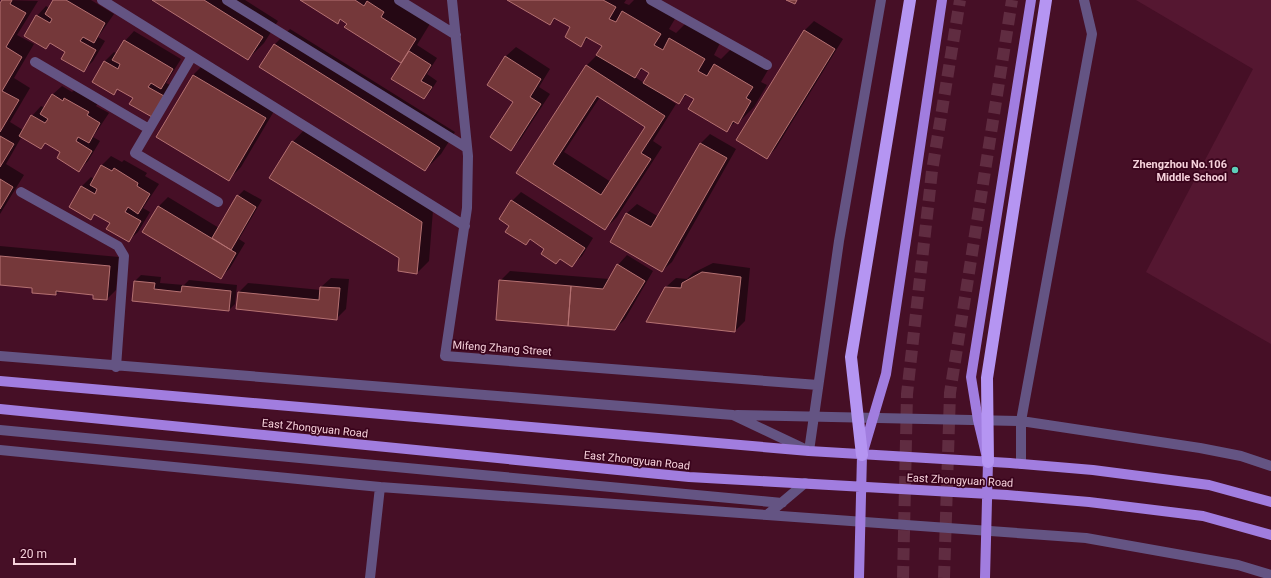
<svg xmlns="http://www.w3.org/2000/svg" width="1271" height="578" font-family="Roboto,sans-serif">
	<style>
		.built { fill: #551731 }
		.shadow { fill: #0007; fill-rule: evenodd }
		.building { fill: #75383a; stroke: #b57172; fill-rule: evenodd }
		.lines { fill: none; stroke-linecap: round; stroke-linejoin: round }
		.highway-tunnel { stroke: #602c41; stroke-width: 12; stroke-dasharray: 12 6; stroke-linecap: butt }
		.minor { stroke: #645483; stroke-width: 10 }
		.major { stroke: #a17ddf; stroke-width: 10 }
		.highway { stroke: #b595f2; stroke-width: 12 }
		.poi-dot { fill: #5dceb9; stroke: #3a041c; stroke-width: 1.5 }
		.labels { text-anchor: middle; stroke-width: 3.5; stroke-linejoin: round; paint-order: stroke }
		.poi-label { font-size: 11px; font-weight: bold; fill: #f6d1db; stroke: #3a041c; text-anchor: end }
		.street-label { font-size: 11px; fill: #f6d1db; stroke: #3a041c }
	</style>
	<rect width="100%" height="100%" fill="#460f26"/>
	<path class="built" d="M1136,0H1271V344L1146,272L1253,69Z"/>
	<path class="shadow" d="M3,0L38,1L17,35L34,44L14,78L30,88L10,122L23,130L32,116L41,106L45,108L52,95L62,86L72,92L75,89L98,103L96,106L109,113L93,137L100,141L88,161L79,170L61,152L46,143L41,148L22,136L6,164L24,175L0,214V5Z
		M54,0H91L114,14L98,37L105,41L93,61L84,70L66,52L51,43L46,48L37,16L46,6L49,8Z
		M154,0H245L278,21L264,43L248,59Z
		M302,0H396L431,22L417,45L437,58L427,74L437,81L430,92L424,98L405,58L400,62L341,19L338,22Z
		M509,0H626L624,3L629,5L634,0H646L676,17L669,29L676,33L686,23L720,43L714,55L721,59L731,49L768,70L761,82L767,85L754,107L738,123L735,122L727,130L695,99L687,94L679,103L667,95L666,97L676,104L653,141L662,147L617,217L605,229L518,173L586,66L598,54L603,45L589,37L581,45L572,27L556,18L550,24ZM643,68L650,73L644,83L635,77ZM600,97L646,127L611,182L564,152Z
		M814,21L843,39L776,148L767,158L805,30Z
		M290,29L455,132L441,154L425,170L261,67L275,44Z
		M134,31L181,59L166,83L173,86L161,107L134,98L119,88L113,93L93,81L105,61L114,52L117,54L125,41Z
		M516,47L550,69L539,87L550,94L520,140L511,149L514,101L488,85L506,56Z
		M205,63L277,106L241,167L229,179L193,75Z
		M304,130L433,210L429,261L417,273L400,258L293,142Z
		M710,134L736,149L672,262L662,271L611,242L627,213L637,204L659,217L701,143Z
		M111,156L122,162L124,160L147,173L145,176L159,184L143,208L150,212L138,232L128,241L111,223L96,213L90,219L82,186L91,177L94,179L102,165Z
		M244,190L262,200L239,239L245,243L230,268L221,277L158,207L168,197L219,228L238,196Z
		M521,192L593,238L582,256L572,265L561,258L556,263L546,248L531,239L526,244L511,226L512,201Z
		M0,246L119,257L116,290L107,299L94,294L60,291L56,294L33,287L0,284Z
		M627,255L653,271L625,319L615,329L500,281L510,271L609,279L618,265Z
		M713,263L750,268L745,321L735,331L666,287L676,278L687,279L693,273Z
		M141,275L161,277L160,283L184,285L189,280L237,285L235,304L229,310L133,300L135,281Z
		M331,278L349,279L346,309L336,319L237,308L239,292L248,283L321,290V287Z"/>
	<path class="building" d="M2,0H12L10,4L26,13L6,47L22,57L2,91L19,100L0,132V3Z
		M53,0H66L105,23L94,43L83,37L80,41L96,50L84,72L61,59L65,52L50,43L46,49L24,36L36,15L50,23L52,19L45,14Z
		M152,0H204L263,37L248,60Z
		M300,0H355L364,6L367,1L384,12L381,17L416,39L401,63L344,27L347,24L340,19L338,24Z
		M507,0H603L616,7L609,19L616,22L622,11L661,34L654,45L663,50L669,38L705,59L698,71L707,76L714,64L753,87L746,98L751,101L738,124L733,121L727,132L688,109L694,99L685,94L679,104L643,83L649,73L641,68L635,78L596,55L602,46L586,37L581,47L565,37L570,27L554,18L550,25Z
		M786,0H797L795,4Z
		M804,30L835,49L767,159L736,140Z
		M124,40L173,69L161,89L151,83L148,87L164,96L152,117L129,104L133,98L117,89L114,95L92,82L104,61L118,69L120,64L112,60Z
		M274,44L440,148L425,171L259,67Z
		M409,51L431,65L421,81L432,87L424,99L391,79Z
		M505,56L541,79L530,97L541,104L511,151L490,137L513,102L487,85Z
		M586,65L665,116L641,153L651,159L605,230L516,173ZM597,96L645,127L601,195L553,164Z
		M193,75L266,118L229,181L156,137Z
		M52,94L63,101L64,98L89,112L87,115L100,123L89,143L78,137L76,141L92,151L79,172L57,158L60,152L45,143L41,149L19,136L31,115L45,123L48,119L40,114Z
		M0,136L14,144L0,167Z
		M292,141L422,222L417,274L398,271L399,258L269,178Z
		M700,143L727,158L662,272L610,242L626,213L651,227Z
		M101,165L112,171L114,168L138,183L137,186L150,194L138,214L128,207L125,212L141,221L129,242L106,229L110,223L94,214L91,220L69,207L81,186L95,194L97,189L90,185Z
		M0,179L13,187L0,209Z
		M237,195L256,207L231,250L212,238Z
		M511,200L585,248L572,267L560,259L556,264L541,254L544,249L530,239L526,245L505,232L509,226L499,219Z
		M158,206L236,253L221,279L142,232Z
		M0,256L110,266L107,300L93,299V295L56,291V295L32,293V288L0,285Z
		M617,264L645,281L615,330L568,326L571,286L603,289Z
		M702,272L741,277L735,332L646,322L665,287L681,288L682,283Z
		M499,280L571,286L568,326L496,320Z
		M134,281L155,283L154,289L181,292L182,286L231,291L229,311L132,301Z
		M320,287L340,288L337,320L236,309L238,292L319,300Z"/>
	<g class="lines">
		<path class="highway-tunnel" d="M903,578L907,394L932,171L960,0
			M944,578L950,393L1012,0"/>
		<path class="minor" d="M102,0L465,226
			M227,0L467,148
			M399,0L456,35
			M452,0L468,156L467,208L445,356L818,385
			M651,0L767,65
			M192,56L135,153L218,202
			M35,62L149,129
			M21,192L118,246L124,256L116,367
			M0,356L733,415L809,451L839,241L881,0
			M737,415L1021,421L1200,448L1241,456L1271,466
			M0,430L782,503
			M0,450L380,487L767,515L805,483
			M1021,464V421L1092,34L1084,0
			M767,515L1086,538L1238,565L1271,575
			M370,578L380,487"/>
		<path class="major" d="M0,381L809,451L1010,463L1093,470L1209,485L1271,502
			M0,409L689,477L1007,495L1089,502L1203,516L1271,535
			M859,578L862,455L886,374L942,0
			M985,578L988,462L978,420L971,377L1031,0"/>
		<path class="highway" d="M862,455L851,357L910,0
			M988,462L987,378L1046,0"/>
	</g>
	<circle class="poi-dot" cx="1235" cy="170" r="4"/>
	<g class="labels">
		<g class="poi-label">
			<text x="1227" y="168">Zhengzhou No.106<tspan x="1227" dy="13">Middle School</tspan></text>
		</g>
		<g class="street-label">
			<text transform="translate(502 348) rotate(4)" y="4">Mifeng Zhang Street</text>
			<text transform="translate(315 428) rotate(6)" y="4">East Zhongyuan Road</text>
			<text transform="translate(637 460) rotate(6)" y="4">East Zhongyuan Road</text>
			<text transform="translate(960 480) rotate(3)" y="4">East Zhongyuan Road</text>
		</g>
	</g>
	<path d="M14 558v6h61v-6" fill="none" stroke="#f6d1db" stroke-width="2"/>
	<text x="20" y="558" font-size="12" fill="#f6d1db" stroke="#3a041c" stroke-width="3" paint-order="stroke">20 m</text>
</svg>
